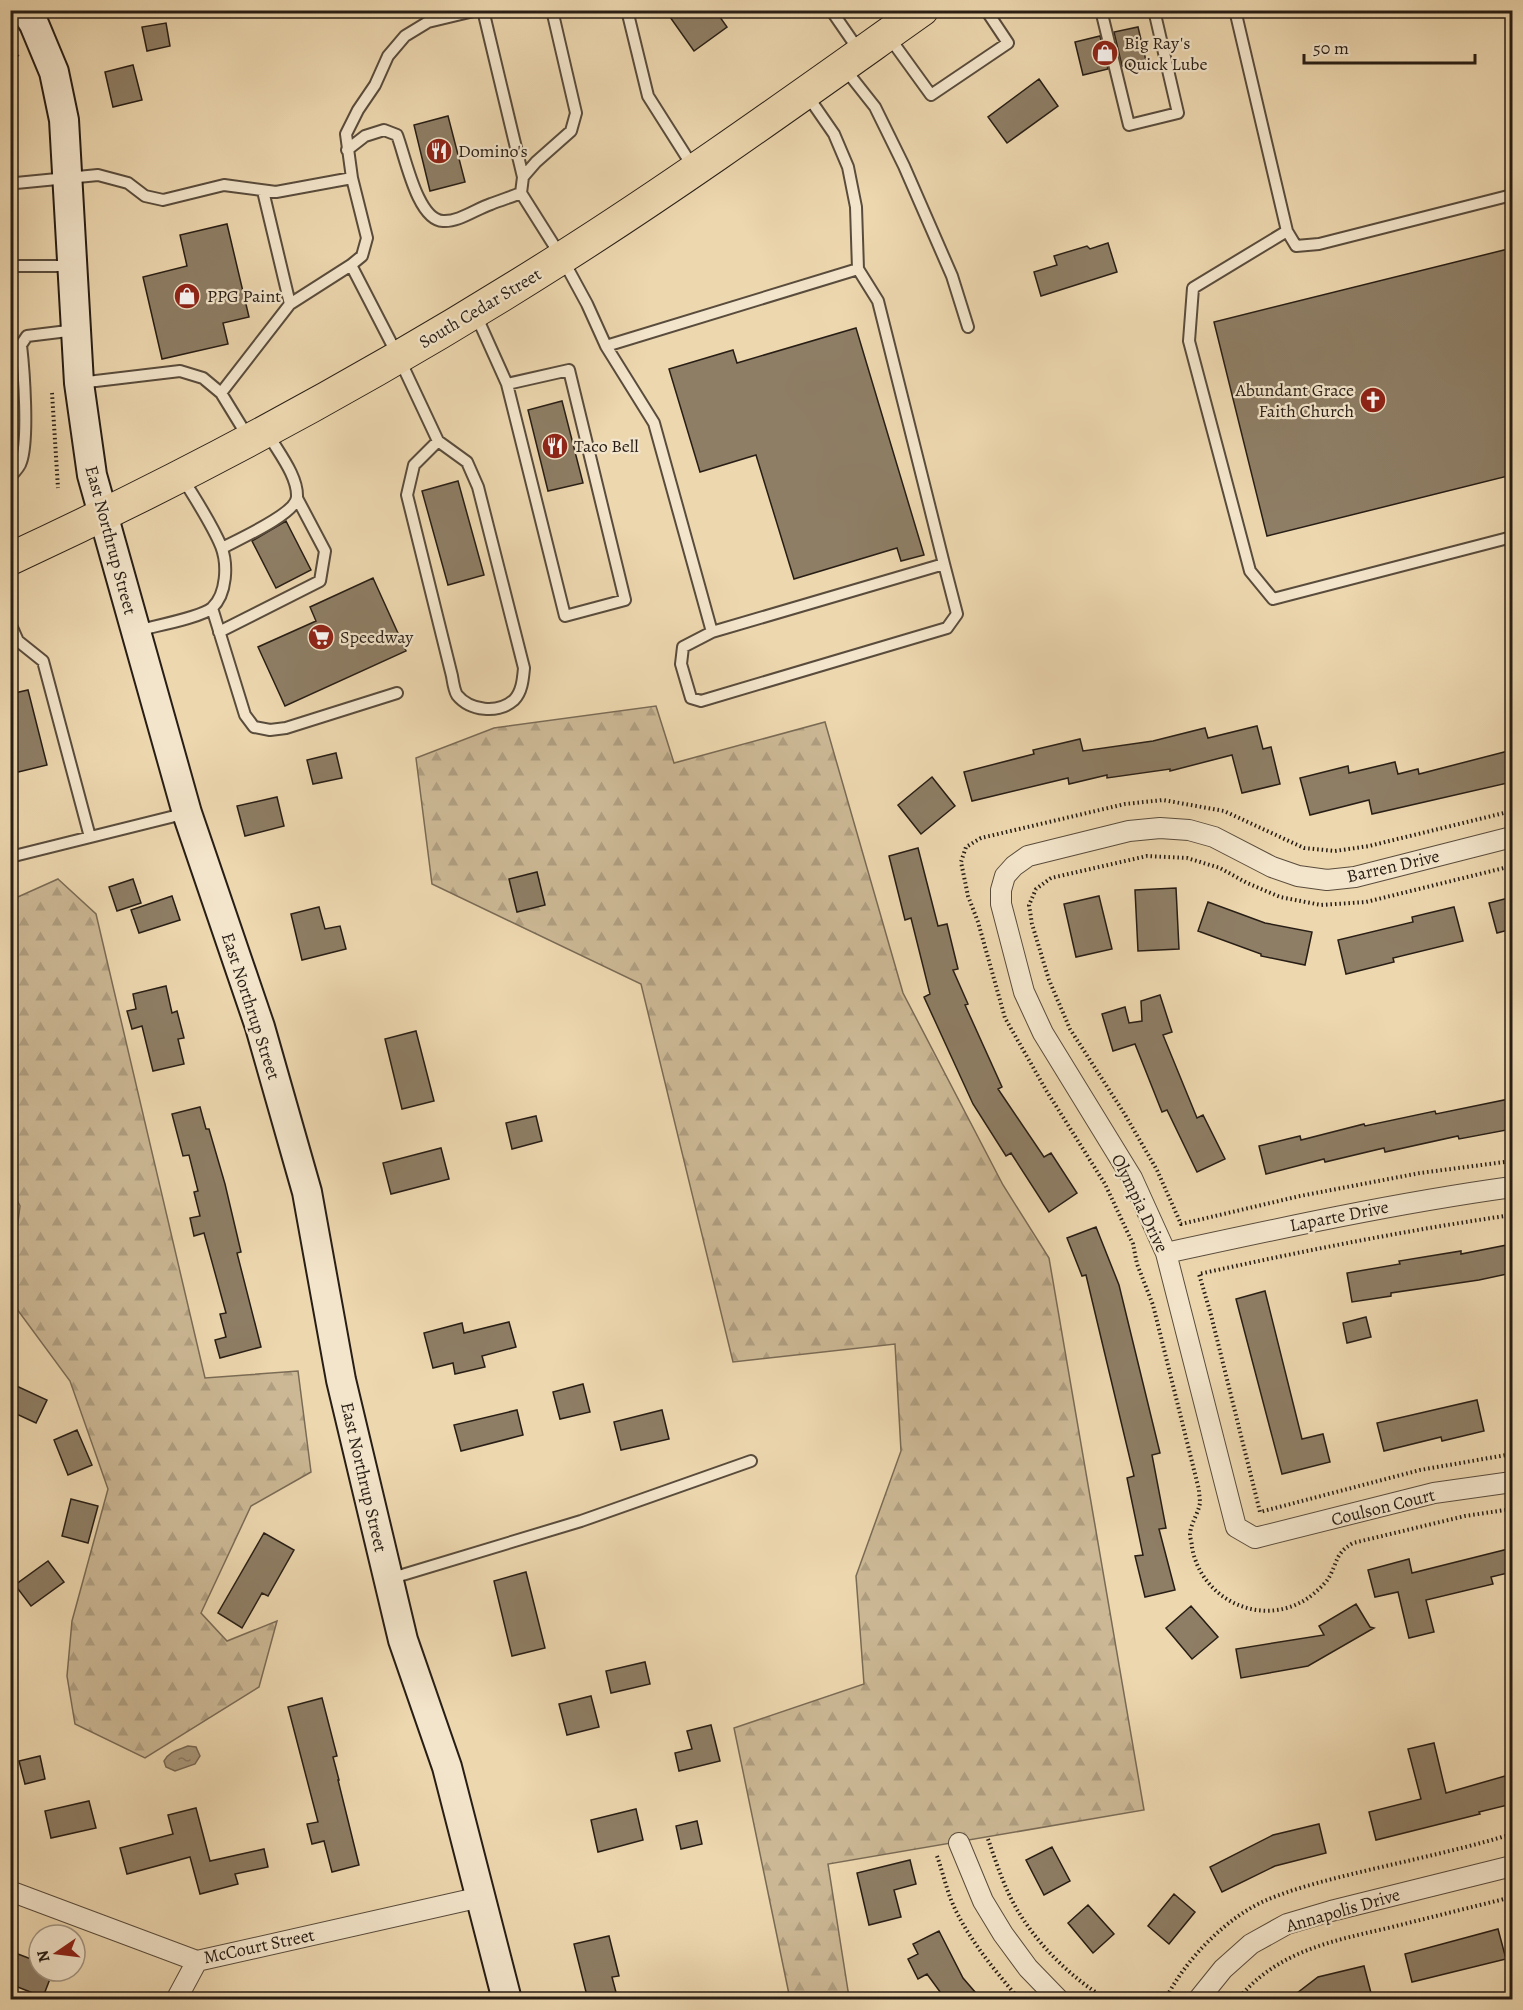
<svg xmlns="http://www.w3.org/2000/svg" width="1523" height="2010" font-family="Alegreya,serif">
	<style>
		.forest { fill: url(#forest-firs); stroke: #7a6b55; stroke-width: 1.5 }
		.water { fill: url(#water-ripples); stroke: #766752; stroke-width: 1.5 }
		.building { fill: #8e7e65; stroke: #281e15; stroke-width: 1.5 }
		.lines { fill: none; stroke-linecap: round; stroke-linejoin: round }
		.lane-casing { stroke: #594c3c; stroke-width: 14 }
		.street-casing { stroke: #594c3c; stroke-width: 22 }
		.secondary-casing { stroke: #281e15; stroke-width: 32 }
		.primary-casing { stroke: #281e15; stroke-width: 34 }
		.path { stroke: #281e15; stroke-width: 4; stroke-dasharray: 1.5 3; stroke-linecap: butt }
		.lane { stroke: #f3e5cb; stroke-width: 10 }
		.street { stroke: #f3e5cb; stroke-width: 20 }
		.secondary { stroke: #f3e5cb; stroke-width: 28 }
		.primary { stroke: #edd7af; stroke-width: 32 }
		.labels { text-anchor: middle; stroke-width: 4.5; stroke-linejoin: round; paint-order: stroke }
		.poi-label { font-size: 18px; fill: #281e15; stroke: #f3e5cb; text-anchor: start }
		.street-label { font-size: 18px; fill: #281e15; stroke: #f3e5cb }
	</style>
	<defs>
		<pattern id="forest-firs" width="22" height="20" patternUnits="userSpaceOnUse" patternTransform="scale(1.5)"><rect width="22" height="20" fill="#ccb895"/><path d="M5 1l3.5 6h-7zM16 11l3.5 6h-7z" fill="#af9e80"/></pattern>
		<pattern id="water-ripples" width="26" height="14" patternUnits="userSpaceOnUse" patternTransform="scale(1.5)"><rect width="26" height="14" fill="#aa987b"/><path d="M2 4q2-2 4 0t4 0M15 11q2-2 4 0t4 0" fill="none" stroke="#8a7b64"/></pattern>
	</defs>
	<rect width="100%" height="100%" fill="#edd7af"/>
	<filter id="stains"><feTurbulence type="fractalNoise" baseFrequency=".00333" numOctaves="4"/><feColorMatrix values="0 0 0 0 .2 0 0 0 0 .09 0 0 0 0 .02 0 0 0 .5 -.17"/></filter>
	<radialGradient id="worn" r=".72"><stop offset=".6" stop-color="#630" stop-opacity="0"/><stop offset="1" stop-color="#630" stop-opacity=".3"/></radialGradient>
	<path class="forest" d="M656,706L674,763L825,722L903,993L1003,1185L1049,1258L1144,1810L828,1864L849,1997L842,2000L790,1999L734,1728L864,1684L856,1576L901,1451L895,1344L733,1362L641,984L432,884L416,758L494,728Z
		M58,879L96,914L205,1378L298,1371L311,1472L251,1506L201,1613L227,1641L277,1621L259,1687L145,1758L75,1724L67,1676L72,1621L108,1489L70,1381L11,1301V1276L20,1206L10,1187L11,900Z"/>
	<path class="water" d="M188,1746L196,1747L200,1756L195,1764L175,1771L166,1767L164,1761C169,1751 179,1750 188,1746Z"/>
	<path class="building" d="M665,10H715L727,27L694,51Z
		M166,23L170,46L147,51L142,27Z
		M1138,27L1147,65L1131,70L1129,64L1122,66L1114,32Z
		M1100,36L1108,69L1083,75L1075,42Z
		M133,65L142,100L113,107L105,72Z
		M1039,79L1058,106L1007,143L988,117Z
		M448,116L465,182L430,191L414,125Z
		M227,224L249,317L223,323L228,344L162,359L143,277L187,266L180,235Z
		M1108,243L1117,272L1041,296L1034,272L1057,265L1054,256L1087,246L1090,249Z
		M1512,248V475L1267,536L1214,322Z
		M856,328L924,555L901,561L897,548L794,579L756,455L700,472L669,369L733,350L737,363Z
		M562,401L583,483L548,491L528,410Z
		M458,481L484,575L448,585L422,491Z
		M286,521L311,570L276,588L252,541Z
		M373,578L406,651L285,706L258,647L316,621L310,607Z
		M28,690L47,765L10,774V694Z
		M1257,726L1263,749L1271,747L1280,784L1242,793L1232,755L1170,771V769L1107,778V775L1069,784L1068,778L972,801L964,772L1034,754L1033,750L1080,739L1083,751L1153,741L1205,728L1208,738Z
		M1512,750V782L1372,814L1369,800L1310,815L1300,778L1348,766L1349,773L1395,762L1398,774L1418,769L1419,774Z
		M336,753L342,778L313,784L307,760Z
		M932,777L955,806L921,834L898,805Z
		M277,797L284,826L245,836L237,806Z
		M918,848L938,926L947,924L958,969L953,970L968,1004L965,1005L1002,1087L998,1089L1044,1157L1051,1153L1077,1193L1049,1212L1011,1153L1006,1156L973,1104L924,997L930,994L911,918L905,920L889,856Z
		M537,872L545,905L517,912L509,879Z
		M133,879L141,903L117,911L109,887Z
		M1176,888L1179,949L1138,951L1135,890Z
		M172,896L180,920L139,933L131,910Z
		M1099,896L1112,949L1076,957L1064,904Z
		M1512,897V929L1497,933L1489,903Z
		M1208,902L1265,923L1312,932L1305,965L1261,956V954L1198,931Z
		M319,907L325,929L340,926L346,949L302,960L291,914Z
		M1454,907L1463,941L1393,958L1394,962L1346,974L1338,940L1413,922L1412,917Z
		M166,986L172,1013L177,1011L184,1038L178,1039L184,1064L153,1071L142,1026L132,1029L127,1011L136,1009L133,994Z
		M1160,995L1172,1032L1163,1035L1197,1118L1203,1115L1225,1159L1197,1172L1167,1110L1162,1112L1135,1044L1113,1051L1102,1014L1125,1007L1129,1023L1142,1021L1141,1001Z
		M416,1031L434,1101L402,1109L385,1039Z
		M1509,1099L1512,1129L1459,1139L1458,1136L1385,1152L1384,1148L1325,1162L1324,1159L1266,1174L1259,1146L1300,1136L1301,1140L1364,1124L1365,1126L1435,1111L1436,1114Z
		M200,1107L206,1129H209L225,1184L241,1252L237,1253L261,1347L220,1358L215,1340L226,1337L220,1314L226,1313L204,1233L194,1236L190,1218L200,1216L194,1192L198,1191L189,1155L183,1156L172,1114Z
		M536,1116L542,1141L512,1149L506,1123Z
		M441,1148L449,1179L391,1194L383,1163Z
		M1096,1227L1119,1285L1160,1453L1152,1455L1166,1528L1159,1529L1175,1590L1145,1597L1135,1556L1143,1555L1127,1478L1134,1476L1086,1275L1082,1276L1067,1238Z
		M1512,1244V1273L1479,1280L1391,1293V1296L1352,1302L1347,1273L1400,1264L1399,1261L1461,1251V1254Z
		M1265,1291L1302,1439L1323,1434L1330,1462L1282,1474L1236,1299Z
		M1366,1317L1371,1337L1347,1343L1343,1323Z
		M509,1322L516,1347L482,1356L485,1367L455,1374L453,1363L433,1368L424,1333L462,1323L464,1333Z
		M10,1383L47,1400L36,1423L10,1411Z
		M583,1384L590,1412L560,1419L553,1392Z
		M1477,1400L1484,1431L1442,1441L1441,1437L1384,1451L1377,1423Z
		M517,1410L523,1435L461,1451L454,1425Z
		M662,1410L669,1439L621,1450L614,1422Z
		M77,1430L92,1465L68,1475L54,1440Z
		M71,1499L98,1506L88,1543L62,1536Z
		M264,1533L294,1550L268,1596L262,1593L242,1628L218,1613Z
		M1512,1548V1572L1491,1577L1493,1584L1426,1600L1434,1632L1409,1638L1398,1592L1375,1597L1368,1570L1409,1559L1412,1573Z
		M48,1561L64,1582L31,1606L15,1585Z
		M526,1572L545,1648L512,1656L494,1581Z
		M1356,1604L1370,1627L1374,1628L1308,1666L1241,1678L1236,1649L1324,1635L1319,1626Z
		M1191,1606L1218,1637L1192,1659L1166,1628Z
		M645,1662L650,1684L611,1693L606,1671Z
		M591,1696L599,1727L567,1735L559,1704Z
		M322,1698L337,1756L333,1757L339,1780H338L359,1865L332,1872L324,1841L312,1844L307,1824L318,1822L288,1707Z
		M711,1725L720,1761L679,1771L675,1753L692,1749L687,1731Z
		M1434,1743L1446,1793L1512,1774V1804L1479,1812L1480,1814L1376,1840L1369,1812L1421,1799L1408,1749Z
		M40,1756L45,1779L25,1784L19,1761Z
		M89,1801L96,1828L51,1838L45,1811Z
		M196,1808L210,1861L264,1849L268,1867L235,1874L238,1884L200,1894L190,1857L127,1874L120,1848L173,1834L168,1815Z
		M636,1809L643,1840L598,1852L591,1820Z
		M697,1821L702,1844L681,1849L676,1826Z
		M1319,1824L1326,1853L1275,1866L1222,1892L1210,1867L1273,1835Z
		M1052,1847L1070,1881L1044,1895L1026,1860Z
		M910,1860L916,1884L894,1890L901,1917L869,1925L857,1873Z
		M1174,1894L1195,1912L1169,1944L1148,1926Z
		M1088,1905L1114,1934L1093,1953L1068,1923Z
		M1498,1929L1506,1959L1412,1982L1405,1954Z
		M939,1931L963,1978L982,2000H946L927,1974L918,1979L908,1959L918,1954L913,1944Z
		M609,1936L619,1976L612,1977L618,2000H588L574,1944Z
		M10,1951L39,1962V1971H53L43,1997L10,1984Z
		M1364,1966L1371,1993L1345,2000H1288L1318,1977Z"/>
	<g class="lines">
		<defs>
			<path id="lane" d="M483,10L523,177
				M552,10L576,113L571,131L536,162L523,177L521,193L562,258L587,304L606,346L654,423L712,632L944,564L878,301L858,269L856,207L848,167L834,134L807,95
				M627,10L648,96L693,167
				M831,10L860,52
				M1101,10L1129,125L1178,113L1154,10
				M1235,10L1287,231L1296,246L1319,244L1512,195
				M889,37L931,95L1008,43L986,10
				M845,69L875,107L904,166L952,276L968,327
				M347,150L365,136L384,130L397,135C405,155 417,220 443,221C459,222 476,209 491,204C501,200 511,197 521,193
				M352,178L346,134L358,110L375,85L388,56L405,36L428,22L478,10
				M10,187L16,183L98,175L128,183L145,196L163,200L224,185L276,192L352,178L367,238L362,256L351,265
				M263,191L290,304
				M1287,231L1193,288L1189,341L1250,571L1273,599L1512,537
				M10,262L15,266H71
				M476,315L507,384L565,616L625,600L569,370L507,384
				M606,346L858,269
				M79,383L180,371L203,378L221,393
				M248,437L221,393L290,304L351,265L399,358L438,441L467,462L478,487L524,668C523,679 522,692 514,700C498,714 470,711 457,695C454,690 453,682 452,676L407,495L414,465L438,441
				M10,477C14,473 20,467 21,462C29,440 24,371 21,345L27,336L76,330
				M222,548C237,540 296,514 297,497C298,476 278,452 268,434
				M212,608L245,715L254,727L270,730L286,728L397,693
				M10,623L18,641L43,661L90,837
				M136,631C154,626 200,618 212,608C227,594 228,564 221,546C211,522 195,499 182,477
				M219,632L320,581L325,551L297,498
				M712,632L683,647L681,664L691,698L701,701L947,628L957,614L944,564
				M10,857L187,813
				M389,1579L581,1521L751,1461"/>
			<path id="street" d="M1512,837L1355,877L1327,880L1298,876L1272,867L1214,837L1189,830L1160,828L1129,831L1028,856L1014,866L1005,876L1001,890V904L1024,992L1043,1033L1132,1178L1166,1253L1236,1527L1255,1538L1434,1493L1512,1482
				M1166,1253C1281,1228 1396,1203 1512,1187
				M959,1843L983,1901L1003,1934L1028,1968L1059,2000
				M10,1891L197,1961L481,1897
				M176,2000L197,1961
				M1198,2000L1223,1969L1251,1944L1287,1924L1331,1911L1512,1866"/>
			<path id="secondary" d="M25,10L34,24L54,72L64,120L79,383L92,475L187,813L260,1027L307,1192L341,1380L403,1640L447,1767L507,2000"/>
			<path id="primary" d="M10,559C200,471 384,371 560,259C683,181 802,95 922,10"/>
		</defs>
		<use href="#lane" class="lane-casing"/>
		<use href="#street" class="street-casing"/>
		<use href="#secondary" class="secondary-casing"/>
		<use href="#primary" class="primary-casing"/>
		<path class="path" d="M10,44L19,59
			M52,393L58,488
			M1512,811L1369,846L1335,851L1304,848L1224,811L1163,800L1125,804L981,838L966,847L961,862L968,896L978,922L1005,1018L1046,1090L1105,1184L1133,1244L1137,1264L1153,1305L1199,1490C1199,1494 1200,1499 1200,1503C1198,1514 1191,1523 1190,1534C1190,1538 1192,1543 1192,1547C1201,1600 1262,1629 1308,1598C1314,1594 1324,1585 1328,1579C1338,1563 1334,1554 1353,1543L1465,1516L1512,1509
			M1512,866L1366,902L1321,905L1280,897L1247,883L1220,868L1187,858L1147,856L1051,878L1036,889L1029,905L1032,924L1049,980L1070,1029L1124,1113L1157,1170L1181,1224L1300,1196L1420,1173L1512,1161
			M1512,1215C1407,1230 1303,1251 1199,1274L1211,1315L1260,1512L1420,1470L1512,1454
			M988,1839C997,1865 1006,1893 1021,1916C1042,1949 1074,1980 1108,2000
			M937,1856C943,1873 947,1892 955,1909C971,1942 996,1972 1020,2000
			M1165,2000C1185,1960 1227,1916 1269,1899C1296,1888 1324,1881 1352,1874C1405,1861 1460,1850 1512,1834
			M1237,2000C1278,1950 1333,1941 1392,1927C1432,1917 1472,1907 1512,1897"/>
		<use href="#lane" class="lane"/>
		<use href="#street" class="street"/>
		<use href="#secondary" class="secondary"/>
		<use href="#primary" class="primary"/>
	</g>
	<defs>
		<symbol id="shop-disc" viewBox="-11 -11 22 22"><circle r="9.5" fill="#8f2418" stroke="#f3e5cb"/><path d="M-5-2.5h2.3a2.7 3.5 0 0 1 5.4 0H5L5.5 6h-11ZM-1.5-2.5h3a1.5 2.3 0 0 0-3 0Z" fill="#fff"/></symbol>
		<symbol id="restaurant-disc" viewBox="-11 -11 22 22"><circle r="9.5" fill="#8f2418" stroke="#f3e5cb"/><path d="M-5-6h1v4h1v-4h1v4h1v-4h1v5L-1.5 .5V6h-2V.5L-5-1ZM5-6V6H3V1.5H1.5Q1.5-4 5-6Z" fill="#fff"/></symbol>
		<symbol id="church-disc" viewBox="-11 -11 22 22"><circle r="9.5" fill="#8f2418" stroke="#f3e5cb"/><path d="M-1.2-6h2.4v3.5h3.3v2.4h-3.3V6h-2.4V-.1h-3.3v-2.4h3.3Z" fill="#fff"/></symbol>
		<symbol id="supermarket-disc" viewBox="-11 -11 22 22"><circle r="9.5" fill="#8f2418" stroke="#f3e5cb"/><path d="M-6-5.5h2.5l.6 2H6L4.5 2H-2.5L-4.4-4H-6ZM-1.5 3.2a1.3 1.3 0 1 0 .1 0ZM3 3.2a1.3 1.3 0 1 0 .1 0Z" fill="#fff"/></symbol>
	</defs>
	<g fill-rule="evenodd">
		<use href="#shop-disc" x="1090" y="38" width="30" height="30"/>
		<use href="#restaurant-disc" x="424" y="136" width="30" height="30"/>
		<use href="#shop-disc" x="172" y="281" width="30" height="30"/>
		<use href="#church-disc" x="1358" y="385" width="30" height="30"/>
		<use href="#restaurant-disc" x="540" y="431" width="30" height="30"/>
		<use href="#supermarket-disc" x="306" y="622" width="30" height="30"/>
	</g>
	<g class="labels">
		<g class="poi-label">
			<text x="1124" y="49">Big Ray's<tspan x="1124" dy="21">Quick Lube</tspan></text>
			<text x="458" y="157">Domino's</text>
			<text x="207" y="302">PPG Paint</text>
			<text x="1354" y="396" text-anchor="end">Abundant Grace<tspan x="1354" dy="21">Faith Church</tspan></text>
			<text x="574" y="452">Taco Bell</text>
			<text x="340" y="643">Speedway</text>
		</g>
		<g class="street-label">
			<text transform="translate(480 308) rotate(-31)" y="6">South Cedar Street</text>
			<text transform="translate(111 540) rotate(75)" y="6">East Northrup Street</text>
			<text transform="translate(1393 866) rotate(-13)" y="6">Barren Drive</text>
			<text transform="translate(251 1006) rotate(72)" y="6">East Northrup Street</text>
			<text transform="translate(1140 1203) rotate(64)" y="6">Olympia Drive</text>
			<text transform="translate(1339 1216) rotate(-11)" y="6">Laparte Drive</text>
			<text transform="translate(364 1477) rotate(77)" y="6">East Northrup Street</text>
			<text transform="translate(1383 1507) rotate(-14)" y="6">Coulson Court</text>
			<text transform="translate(1343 1910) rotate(-16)" y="6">Annapolis Drive</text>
			<text transform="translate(259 1946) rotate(-12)" y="6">McCourt Street</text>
		</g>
	</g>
	<rect width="1523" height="2010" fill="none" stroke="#edd7af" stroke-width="36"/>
	<rect x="12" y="12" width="1499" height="1986" fill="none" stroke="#281e15" stroke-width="3"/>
	<rect x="18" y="18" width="1487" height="1974" fill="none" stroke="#281e15" stroke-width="1.5"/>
	<g transform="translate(57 1953) rotate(256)"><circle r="28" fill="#f3e5cb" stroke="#a29582" stroke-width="1.5"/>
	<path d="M0-4.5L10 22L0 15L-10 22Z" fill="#8f2418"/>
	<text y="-9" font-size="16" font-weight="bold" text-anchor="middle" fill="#281e15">N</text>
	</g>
	<path d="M1304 54v9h171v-9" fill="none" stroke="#281e15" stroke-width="3"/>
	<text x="1313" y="54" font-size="18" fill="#281e15" stroke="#f3e5cb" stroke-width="4.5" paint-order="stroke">50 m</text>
	<rect width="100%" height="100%" filter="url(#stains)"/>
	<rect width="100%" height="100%" fill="url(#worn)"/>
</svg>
